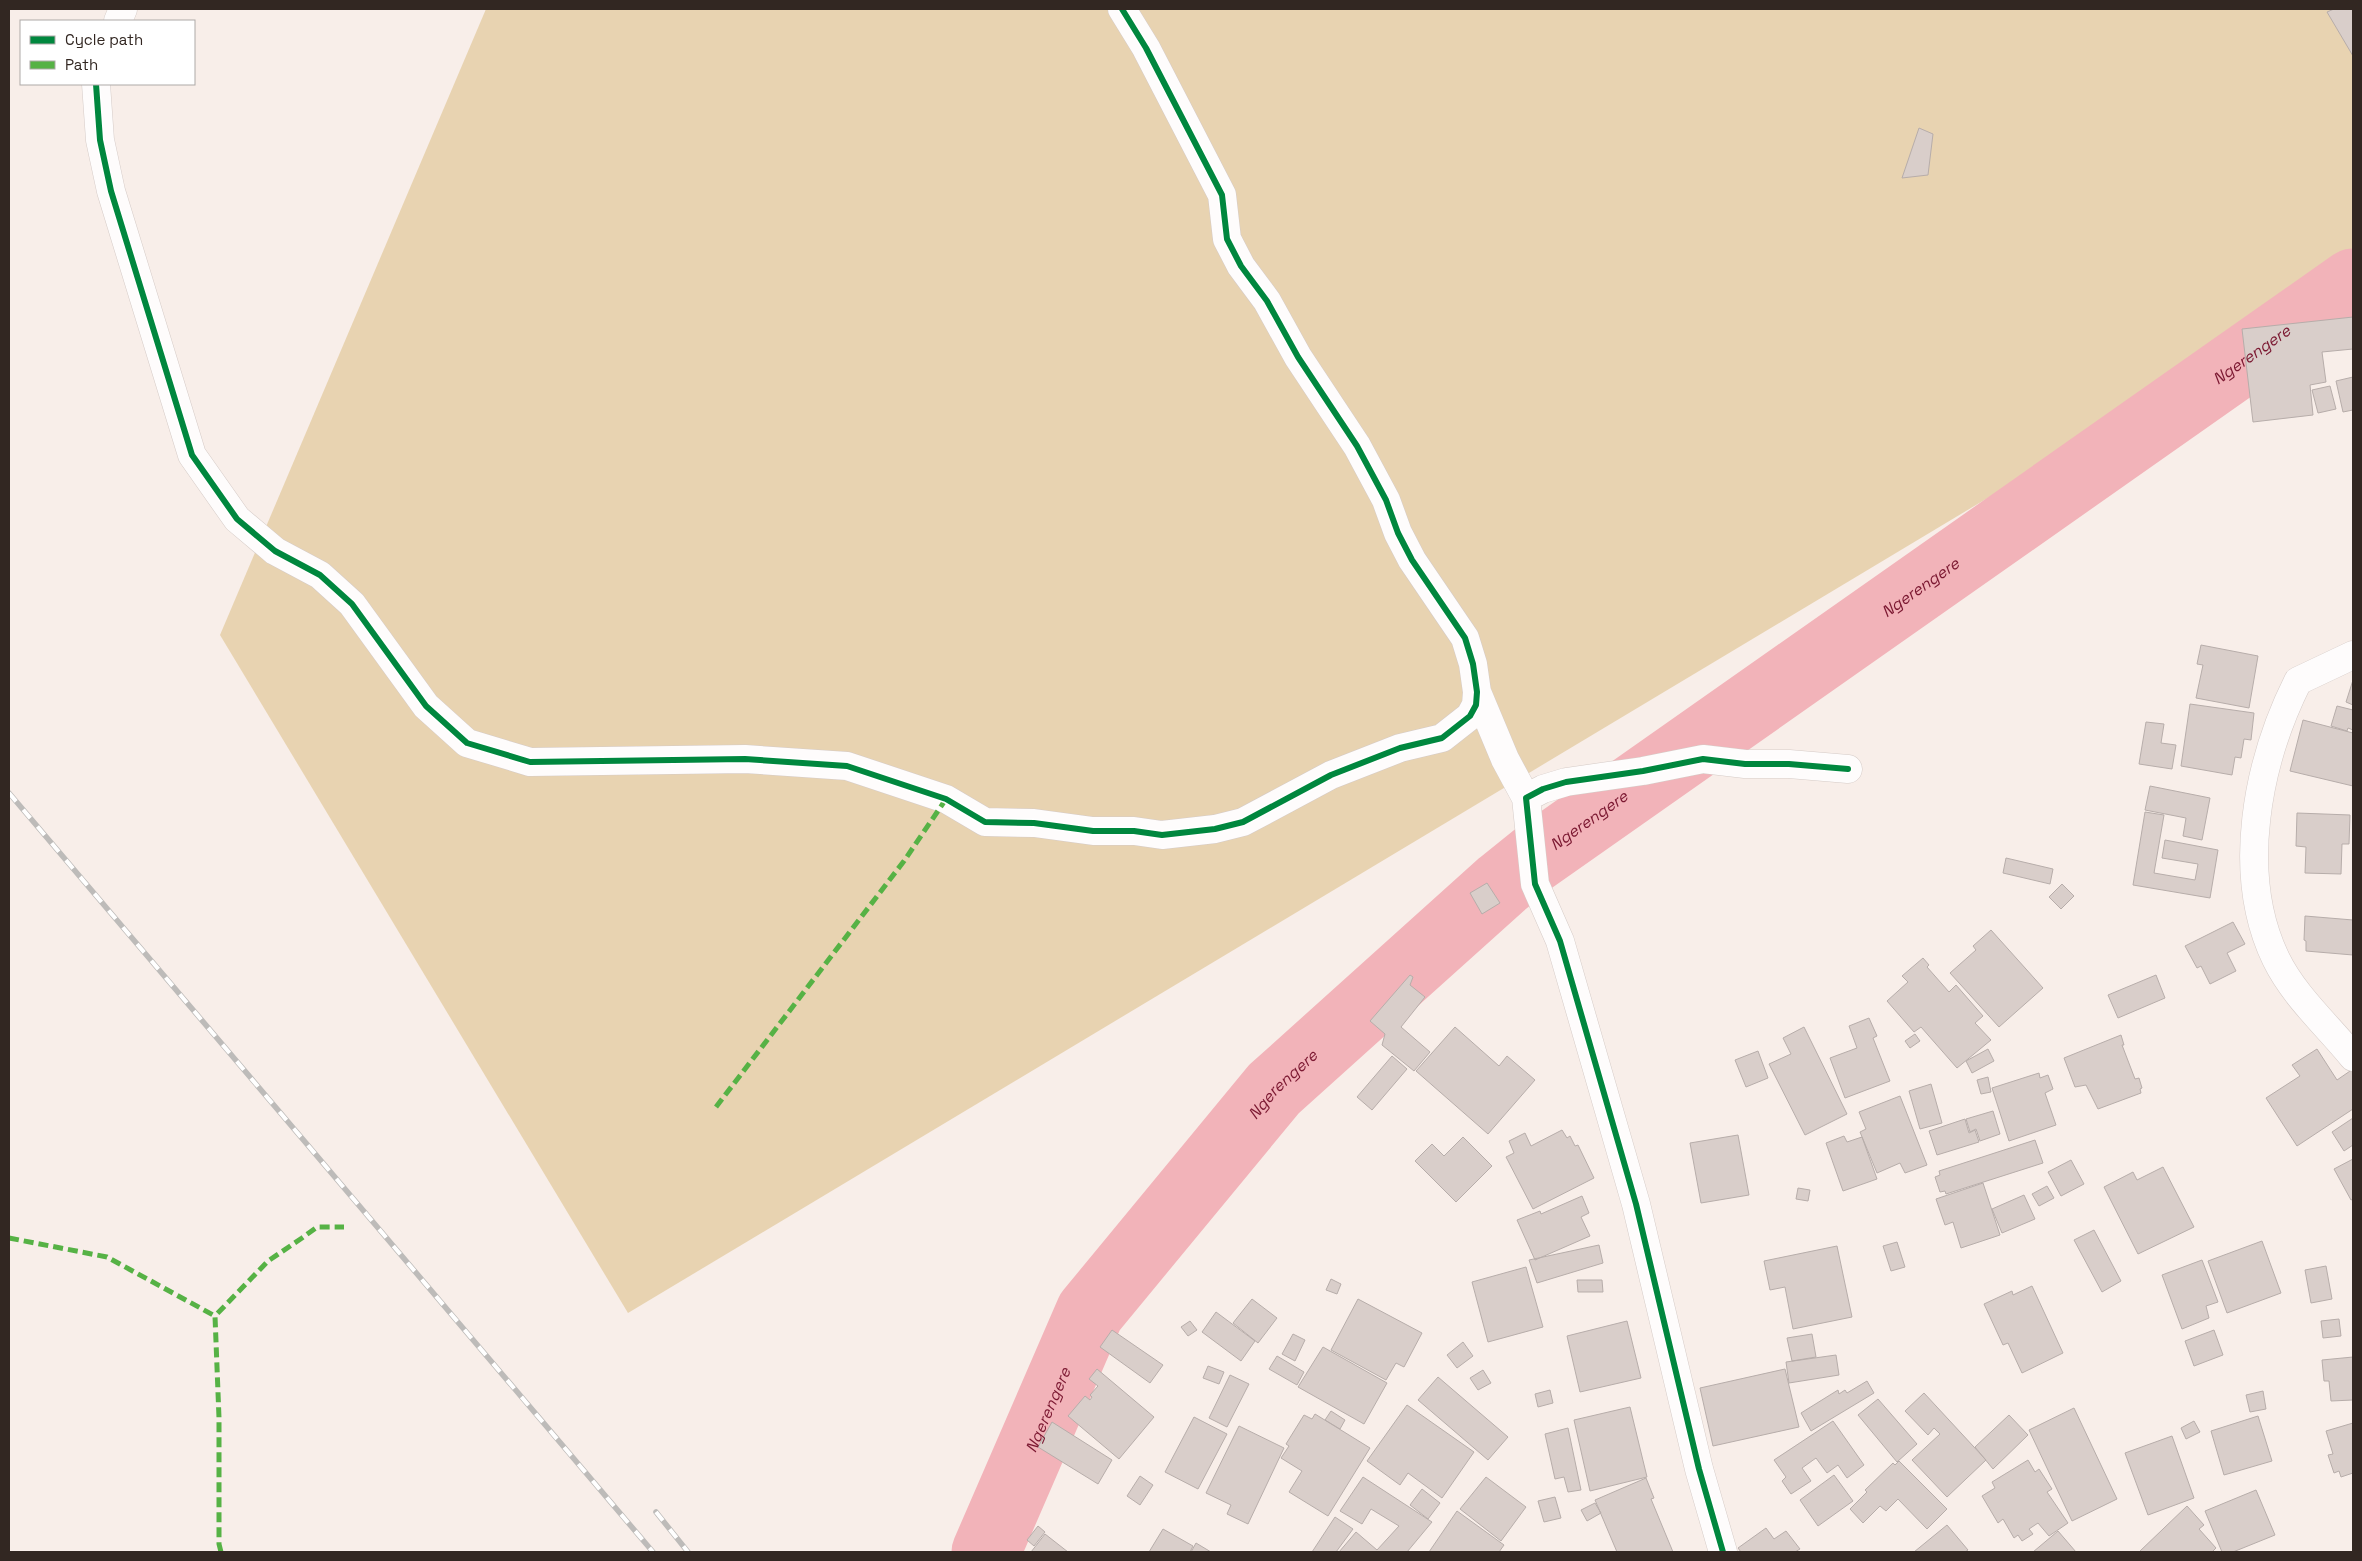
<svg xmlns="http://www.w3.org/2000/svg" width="2362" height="1561" font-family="'Space Grotesk',sans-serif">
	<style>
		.green { fill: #e8d3b1 }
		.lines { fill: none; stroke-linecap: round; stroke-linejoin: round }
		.river { stroke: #f2b3b9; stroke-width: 69 }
		.building { fill: #d9ceca; stroke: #b7adaa }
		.minor-casing { stroke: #d5cbc7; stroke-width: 29 }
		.minor { stroke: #fefcfc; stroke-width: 28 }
		.rail-casing { stroke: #bdbbb9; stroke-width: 5.5 }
		.rail { stroke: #fff; stroke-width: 4; stroke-dasharray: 11; stroke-linecap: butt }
		.quiet { stroke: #56b245; stroke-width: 5; stroke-dasharray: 10 5; stroke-linecap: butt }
		.cycleway-casing { stroke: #fff; stroke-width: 9 }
		.cycleway { stroke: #00873e; stroke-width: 6 }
		.labels { text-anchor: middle; stroke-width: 4; stroke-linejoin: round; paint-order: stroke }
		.water-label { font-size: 16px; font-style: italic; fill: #7b1831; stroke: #fff }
	</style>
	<rect width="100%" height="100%" fill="#f8eee9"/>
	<path class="green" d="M486,9H2353V279L628,1313L220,635Z"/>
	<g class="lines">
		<path class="river" id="s1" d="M986,1552L1090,1312L1274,1089L1502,884L1533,859L2353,283"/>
	</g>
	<path class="building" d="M2334,9H2353V56L2327,12Z
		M1919,128L1933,134L1928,175L1902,178Z
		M2353,317V349L2322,352L2326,382L2310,385L2313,415L2253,422L2242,329Z
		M2353,377V410L2343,412L2336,381Z
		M2330,386L2336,409L2318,413L2312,390Z
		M2201,645L2258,656L2249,708L2196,698L2203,665L2197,664Z
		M2353,680V705L2346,702Z
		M2190,704L2254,713L2251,740L2244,739L2241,758L2235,757L2232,775L2181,766Z
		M2337,706L2353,710V730L2348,728L2347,731L2331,726Z
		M2303,720L2353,733V786L2290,771Z
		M2146,722L2164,724L2161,743L2176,745L2172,769L2139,764Z
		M2150,786L2210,798L2202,840L2183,836L2186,818L2145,810Z
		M2145,812L2164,815L2154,873L2195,880L2198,864L2162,858L2165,840L2218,850L2210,898L2133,885Z
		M2297,813L2350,815L2349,844H2342L2341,874L2305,873L2306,847L2296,846Z
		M2006,858L2053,869L2050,884L2003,873Z
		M1487,883L1500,903L1482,914L1470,893Z
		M2062,884L2074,896L2061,909L2049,897Z
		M2305,916L2353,920V955L2306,951V941L2304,940Z
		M2233,922L2245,944L2227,953L2236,971L2210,984L2201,966L2197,968L2185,946Z
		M1991,930L2043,988L1999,1027L1950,973L1976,950L1973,946Z
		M1923,958L1929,965L1927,967L1949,992L1956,985L1983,1016L1975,1023L1991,1040L1957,1068L1921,1027L1914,1032L1887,1001L1908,982L1902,976Z
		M1410,975L1413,977L1410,985L1425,997L1401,1027L1430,1052L1414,1071L1382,1045L1385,1034L1370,1021Z
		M2156,975L2165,998L2118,1018L2108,995Z
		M1869,1018L1877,1036L1873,1038L1890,1081L1845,1098L1830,1058L1857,1048L1849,1026Z
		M1455,1027L1499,1066L1507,1056L1535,1080L1488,1134L1416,1071Z
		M1804,1027L1847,1114L1805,1135L1769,1064L1791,1054L1783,1038Z
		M1915,1034L1920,1041L1910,1048L1905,1041Z
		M2121,1035L2124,1045H2122L2135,1079L2139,1078L2142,1088L2140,1089L2141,1093L2098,1109L2086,1085L2075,1087L2064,1058Z
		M1988,1049L1994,1061L1972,1073L1966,1061Z
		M2317,1049L2337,1080L2353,1069V1109L2297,1146L2266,1098L2300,1076L2292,1065Z
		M1758,1051L1768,1078L1746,1087L1735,1060Z
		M1392,1056L1407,1069L1372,1110L1357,1097Z
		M2039,1073L2040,1078L2048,1075L2053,1089L2045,1093L2056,1125L2009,1141L1992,1088Z
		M1988,1077L1991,1092L1981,1094L1977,1080Z
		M1931,1084L1942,1123L1920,1129L1909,1091Z
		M1900,1096L1927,1165L1905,1173L1900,1163L1877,1173L1860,1132L1866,1129L1859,1112Z
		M1993,1111L2000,1134L1980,1141L1976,1129L1970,1132L1966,1119Z
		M2353,1118V1145L2344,1151L2332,1132Z
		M1965,1119L1969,1133L1975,1130L1979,1142L1937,1155L1929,1131Z
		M1562,1130L1567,1138L1570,1136L1575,1146L1578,1145L1594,1178L1533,1209L1506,1157L1514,1153L1509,1141L1525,1133L1531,1146Z
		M1738,1135L1749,1195L1701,1203L1690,1143Z
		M1844,1136L1847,1142L1862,1137L1877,1179L1843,1191L1826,1143Z
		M1463,1137L1492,1166L1456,1202L1415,1161L1432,1144L1444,1156Z
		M2035,1140L2043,1163L1946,1194L1945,1191L1940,1192L1935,1177L1940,1175L1939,1171Z
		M2353,1159V1199L2351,1200L2334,1169Z
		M2071,1160L2084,1184L2061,1196L2048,1172Z
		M2163,1167L2194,1227L2138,1254L2104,1187L2133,1172L2137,1180Z
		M1983,1183L2000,1235L1961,1248L1953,1222L1945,1225L1936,1199Z
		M2047,1186L2054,1198L2039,1206L2032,1194Z
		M1798,1188L1810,1190L1808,1201L1796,1199Z
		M2024,1195L2035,1219L2002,1233L1992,1209Z
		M1582,1196L1589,1213L1581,1217L1590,1236L1535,1260L1517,1220L1540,1211L1541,1214Z
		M2094,1230L2121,1281L2102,1292L2074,1240Z
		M2262,1241L2281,1293L2227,1313L2208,1261Z
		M1897,1242L1905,1267L1891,1271L1883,1246Z
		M1599,1245L1603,1263L1537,1283L1529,1260Z
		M1837,1246L1852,1317L1793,1329L1785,1287L1770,1290L1764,1261Z
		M2202,1260L2218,1302L2206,1306L2209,1318L2182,1329L2162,1275Z
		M2326,1266L2332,1299L2311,1303L2305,1270Z
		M1526,1267L1543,1327L1488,1342L1472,1282Z
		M1331,1279L1341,1284L1337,1294L1326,1290Z
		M1577,1280H1602L1603,1292H1578Z
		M2032,1286L2063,1353L2022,1373L2008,1343L2003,1345L1984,1304L2012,1291L2013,1295Z
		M1252,1299L1277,1318L1258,1343L1233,1323Z
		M1358,1299L1422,1333L1404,1367L1396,1363L1386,1380L1331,1350Z
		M1216,1312L1255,1341L1241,1361L1202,1332Z
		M2339,1319L2341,1336L2323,1338L2321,1321Z
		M1190,1321L1197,1330L1188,1336L1181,1327Z
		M1627,1321L1641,1378L1580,1392L1567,1336Z
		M1112,1330L1163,1365L1150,1383L1100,1347Z
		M2214,1330L2223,1355L2194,1366L2185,1341Z
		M1293,1334L1305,1340L1295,1361L1282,1354Z
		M1812,1334L1816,1357L1792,1361L1787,1338Z
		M1463,1342L1473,1356L1457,1368L1447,1355Z
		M1323,1347L1387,1383L1364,1424L1298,1387Z
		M1836,1355L1839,1375L1789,1383L1786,1362Z
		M1277,1356L1304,1372L1297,1385L1269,1369Z
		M2353,1357V1400L2331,1401L2329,1381H2324L2322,1360Z
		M1208,1366L1224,1372L1219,1384L1203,1378Z
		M1097,1369L1154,1417L1119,1459L1068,1416L1085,1396L1090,1400L1092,1397L1090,1395L1098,1386L1089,1379Z
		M1785,1369L1799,1427L1713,1446L1700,1388Z
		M1483,1370L1491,1383L1478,1390L1470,1378Z
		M1230,1375L1249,1384L1227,1427L1209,1418Z
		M1438,1377L1508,1437L1488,1460L1418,1400Z
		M1867,1381L1874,1393L1811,1431L1801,1413L1838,1390L1839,1394L1845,1390L1847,1393Z
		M1550,1390L1553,1403L1538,1407L1535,1394Z
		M2263,1391L2266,1409L2250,1412L2246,1395Z
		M1924,1393L1986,1460L1947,1497L1912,1460L1940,1434L1934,1428L1928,1435L1905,1411Z
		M1878,1399L1917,1444L1897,1462L1858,1415Z
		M1407,1405L1474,1452L1442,1498L1408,1473L1400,1485L1367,1461Z
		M1630,1407L1647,1477L1590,1491L1574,1420Z
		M2074,1408L2117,1499L2072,1521L2029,1430Z
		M1331,1411L1345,1420L1340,1429L1325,1420Z
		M1315,1414L1370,1448L1328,1516L1289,1492L1302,1471L1281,1458L1289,1446L1286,1444L1304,1415L1312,1419Z
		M2009,1415L2028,1435L1993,1469L1975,1447Z
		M2258,1416L2272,1461L2224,1475L2211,1431Z
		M1194,1417L1227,1434L1198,1489L1165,1472Z
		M1833,1421L1864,1465L1847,1478L1838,1465L1827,1473L1816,1458L1802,1468L1811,1481L1791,1494L1782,1481L1786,1477L1774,1460Z
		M2194,1421L2200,1432L2186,1439L2181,1428Z
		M1052,1422L1112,1460L1098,1484L1038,1447Z
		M2353,1423V1473L2341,1477L2339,1471L2334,1473L2328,1455L2333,1454L2326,1431Z
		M1239,1426L1284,1448L1248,1524L1227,1514L1231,1505L1206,1493Z
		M1568,1428L1581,1490L1568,1492L1564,1477L1555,1479L1545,1434Z
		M2172,1436L2194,1498L2148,1515L2125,1453Z
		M2028,1460L2035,1472L2039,1469L2052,1489L2047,1492L2068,1523L2049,1536L2038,1523L2029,1529L2033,1534L2022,1541L2018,1535L2014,1538L2003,1519L1998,1523L1982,1496L1995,1488L1992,1482Z
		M1899,1461L1947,1509L1927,1529L1898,1499L1886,1511L1880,1506L1863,1523L1850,1509L1867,1492L1865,1490L1893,1463L1895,1465Z
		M1834,1475L1853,1501L1818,1526L1800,1500Z
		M1140,1476L1153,1485L1140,1505L1127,1496Z
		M1363,1477L1432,1522L1407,1552H1339L1356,1532L1377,1550L1399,1526L1371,1509L1362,1524L1340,1511Z
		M1486,1477L1526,1507L1501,1541L1460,1509Z
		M1646,1478L1654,1498L1651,1499L1673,1552H1617L1595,1500Z
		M1422,1489L1440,1503L1428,1519L1410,1505Z
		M2256,1490L2275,1535L2233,1552H2222L2205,1511Z
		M1555,1497L1561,1518L1544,1522L1538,1501Z
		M1595,1503L1601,1513L1587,1521L1581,1510Z
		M2187,1506L2204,1525L2199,1529L2216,1548L2212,1552H2139Z
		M1457,1511L1504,1545L1499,1552H1429Z
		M1335,1517L1353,1529L1336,1552H1312Z
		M1947,1525L1968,1550L1965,1552H1914Z
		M1038,1526L1045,1532L1034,1546L1027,1540Z
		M1766,1528L1774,1539L1786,1531L1800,1549L1795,1552H1741L1738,1548Z
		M1163,1529L1193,1546L1190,1552H1149Z
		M2058,1531L2076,1552H2033Z
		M1045,1534L1068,1552H1031Z
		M1196,1543L1211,1552H1191Z"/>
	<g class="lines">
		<defs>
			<path id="minor" d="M118,21L123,9
				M96,84L100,140L111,191L192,455L237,519L275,551L320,575L352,604L426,706L467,743L530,762L745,759L847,766L946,799L985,822L1034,823L1093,831H1134L1162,835L1215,829L1243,822L1331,775L1400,748L1442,738L1470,716L1476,705L1477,692L1473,664L1465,638L1412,560L1398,533L1386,500L1357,446L1298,357L1267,301L1241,266L1227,239L1222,195L1146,48L1122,9
				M2353,655L2298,681C2257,763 2235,874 2276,959C2294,996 2327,1025 2353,1057
				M1477,692L1505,759L1526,798
				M1723,1552L1699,1469L1636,1204L1560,941L1535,884L1526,798L1543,789L1566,782L1643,771L1703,759L1745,764H1789L1848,769"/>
		</defs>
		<use href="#minor" class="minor-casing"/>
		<use href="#minor" class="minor"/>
		<defs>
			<path id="rail" d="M9,793L653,1552
				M656,1512L688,1552"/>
		</defs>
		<use href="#rail" class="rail-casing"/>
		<use href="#rail" class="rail"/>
		<path class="quiet" d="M716,1107L904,861L946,799
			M9,1238L107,1257L215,1316
			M221,1552L219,1544V1418L215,1316L268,1261L302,1238L317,1227H344"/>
		<defs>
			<path id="cycleway" d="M96,84L100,140L111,191L192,455L237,519L275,551L320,575L352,604L426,706L467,743L530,762L745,759L847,766L946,799L985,822L1034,823L1093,831H1134L1162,835L1215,829L1243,822L1331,775L1400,748L1442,738L1470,716L1476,705L1477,692L1473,664L1465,638L1412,560L1398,533L1386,500L1357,446L1298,357L1267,301L1241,266L1227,239L1222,195L1146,48L1122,9
				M1723,1552L1699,1469L1636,1204L1560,941L1535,884L1526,798L1543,789L1566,782L1643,771L1703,759L1745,764H1789L1848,769"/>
		</defs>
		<use href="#cycleway" class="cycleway-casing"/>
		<use href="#cycleway" class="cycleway"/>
	</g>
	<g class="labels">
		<g class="water-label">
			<text dy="6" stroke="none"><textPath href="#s1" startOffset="1775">Ngerengere</textPath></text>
			<text dy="6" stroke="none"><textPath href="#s1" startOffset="1370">Ngerengere</textPath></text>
			<text dy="6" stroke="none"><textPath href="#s1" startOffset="965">Ngerengere</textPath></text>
			<text dy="6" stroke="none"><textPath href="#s1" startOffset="560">Ngerengere</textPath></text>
			<text dy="6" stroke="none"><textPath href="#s1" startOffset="155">Ngerengere</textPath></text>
		</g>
	</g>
	<rect width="2362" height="1561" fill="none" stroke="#322722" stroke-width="20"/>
	<rect x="20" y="20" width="175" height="65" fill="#ffffff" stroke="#ada9a7"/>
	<rect x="30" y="36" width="25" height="8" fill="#00873e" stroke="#ada9a7"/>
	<text x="65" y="45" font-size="15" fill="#322722">Cycle path</text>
	<rect x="30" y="61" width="25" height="8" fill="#56b245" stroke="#ada9a7"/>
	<text x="65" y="70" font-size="15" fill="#322722">Path</text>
</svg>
